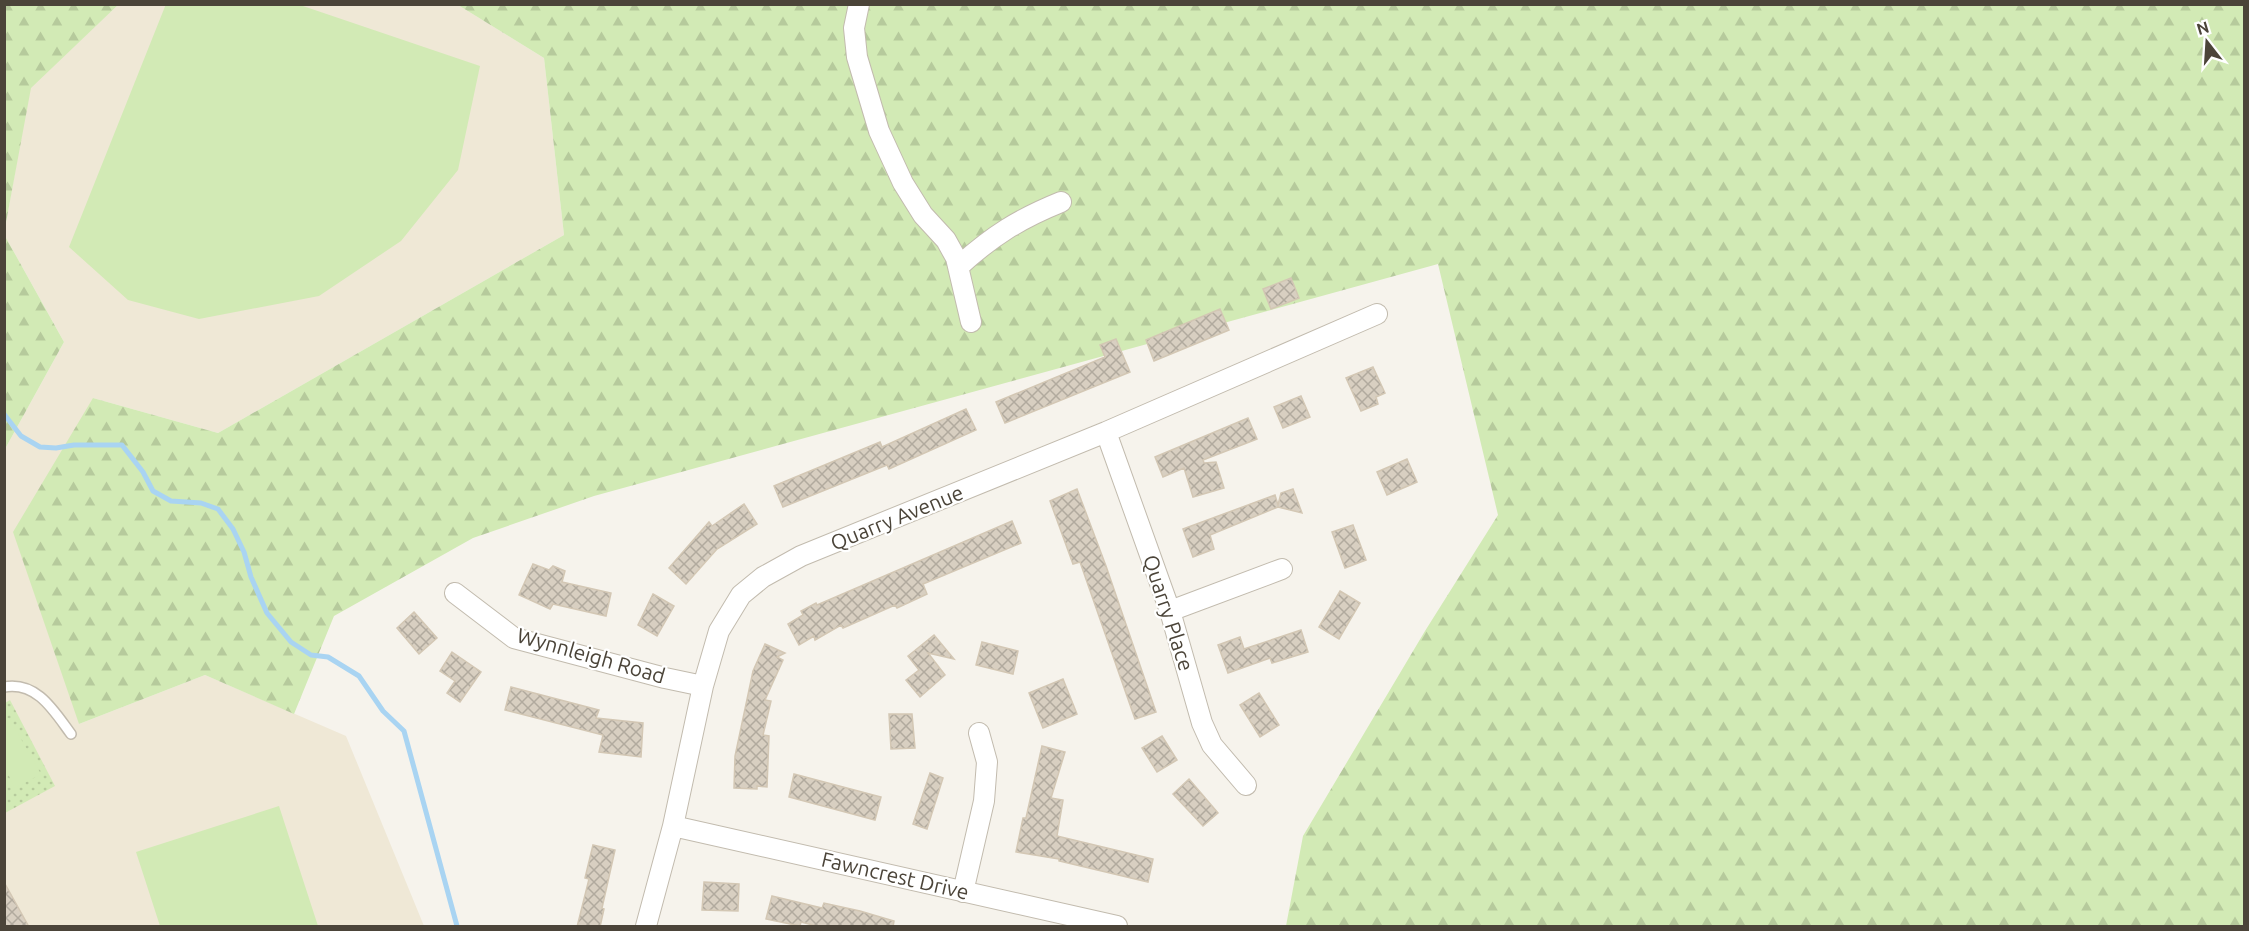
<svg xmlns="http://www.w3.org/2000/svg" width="2249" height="931" font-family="Ubuntu,sans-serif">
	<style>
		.education { fill: #efe8d6 }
		.forest { fill: url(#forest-firs) }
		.park { fill: url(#park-dots) }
		.pitch { fill: #d2eab5 }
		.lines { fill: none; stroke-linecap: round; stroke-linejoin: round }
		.stream { stroke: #a9d4f2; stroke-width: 5 }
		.building { fill: url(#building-cross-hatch); stroke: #d3c7b4; stroke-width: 1.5 }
		.lane-casing { stroke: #c2bbae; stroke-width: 12 }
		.street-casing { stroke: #c2bbae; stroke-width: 22 }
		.lane { stroke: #fff; stroke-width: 9 }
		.street { stroke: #fff; stroke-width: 20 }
		.labels { text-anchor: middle; stroke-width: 4.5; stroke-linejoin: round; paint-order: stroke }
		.street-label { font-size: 21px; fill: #4b4439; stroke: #fff }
	</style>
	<defs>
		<pattern id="forest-firs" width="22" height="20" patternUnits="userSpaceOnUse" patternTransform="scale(1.5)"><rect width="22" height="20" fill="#d2eab5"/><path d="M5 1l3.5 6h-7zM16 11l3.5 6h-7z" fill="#b6ca9c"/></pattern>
		<pattern id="park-dots" width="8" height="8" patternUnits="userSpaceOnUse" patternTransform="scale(1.5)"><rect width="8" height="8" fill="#d2eab5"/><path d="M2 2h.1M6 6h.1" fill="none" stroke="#b6ca9c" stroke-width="1.8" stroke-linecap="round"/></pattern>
		<pattern id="building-cross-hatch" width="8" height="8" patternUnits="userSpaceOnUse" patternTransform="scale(1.5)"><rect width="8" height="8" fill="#d8cfc1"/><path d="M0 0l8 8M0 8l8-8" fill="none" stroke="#b1aa9e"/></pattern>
	</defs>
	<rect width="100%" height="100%" fill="#f6f3ec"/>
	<path class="education" d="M118,5H458L544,58L564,235L218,433L93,398L79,724L205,675L346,736L424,926H5V449L64,342L5,236V228L30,88Z"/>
	<path class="forest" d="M5,4L118,5L31,88L5,228Z
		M2244,4V926H1286L1303,836L1425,631L1498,515L1438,264L594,496L473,538L334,616L294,714L205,675L79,724L13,532L93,398L218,433L564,235L544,58L458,5Z
		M5,236L64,342L5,449H4Z"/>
	<path class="park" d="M10,700L55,786L5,813V703Z"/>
	<path class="pitch" d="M166,4L300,5L480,66L458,170L401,241L319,296L199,319L128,300L69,247Z
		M9,718L41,774L15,788L5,768V721Z
		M279,806L318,926H160L136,852Z"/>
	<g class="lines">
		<path class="stream" d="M4,414L21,436L40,447L56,448L74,445H122L143,472L153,491L171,501L201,503L218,509L233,529L244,552L251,577L267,613L291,642L311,655L328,657L359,676L383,711L404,731L457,926"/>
	</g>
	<path class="building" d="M1291,278L1299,298L1271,309L1263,289Z
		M1220,309L1229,330L1154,361L1146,340Z
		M1116,339L1130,372L1005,423L996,402L1105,357L1100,345Z
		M1373,367L1385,393L1376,397L1378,404L1361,411L1346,378Z
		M1301,396L1310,417L1283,428L1274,407Z
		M966,409L976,430L889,469L887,465L783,507L774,486L880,442L882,447Z
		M1248,418L1257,439L1203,460L1204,463L1216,462L1224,488L1193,497L1184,468L1163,477L1155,457Z
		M1407,459L1417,482L1387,495L1377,472Z
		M1077,489L1106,566L1156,712L1135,719L1080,562L1073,564L1050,501Z
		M1293,489L1302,513L1278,507L1210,535L1214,549L1193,557L1183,529L1275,495L1278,505L1281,493Z
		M744,504L757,524L717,549L686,584L669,568L709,522L712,526Z
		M1012,521L1021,543L923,584L927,594L897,608L895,605L843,628L841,625L815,640L814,636L799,645L788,624L803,615L801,611L816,603L817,605Z
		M1353,525L1366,560L1345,568L1332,532Z
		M533,564L549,570L553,566L565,571L562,582L611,593L606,616L553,604L550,609L519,595Z
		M1340,591L1360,603L1339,639L1319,627Z
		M653,594L674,606L657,636L638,625Z
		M414,612L437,638L419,654L397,628Z
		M1301,630L1308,652L1272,663L1270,658L1228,673L1218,645L1240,637L1244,649Z
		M934,635L954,659L928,653L945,675L920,697L906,680L919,670L908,656Z
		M982,642L1018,651L1013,674L976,665Z
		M765,644L785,653L777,657L783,660L765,700L771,701L763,735L769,736L767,787L757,786V789L734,788L735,756L753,671Z
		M452,652L481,672L460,702L447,693L455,681L440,671Z
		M1063,679L1077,714L1043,728L1029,693Z
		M511,687L599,710L596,718L643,723L641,757L599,752L603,735L505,710Z
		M1259,693L1279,725L1260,737L1240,705Z
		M889,714H912L915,748L891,749Z
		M1162,736L1177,760L1157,772L1142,748Z
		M1042,746L1065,752L1051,798L1063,800L1057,836L1153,859L1148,882L1059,861V859L1016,852L1023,818H1026Z
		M930,773L943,778L927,829L913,824Z
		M794,774L881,797L875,820L789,797Z
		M1189,779L1218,813L1203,826L1173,794Z
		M593,845L615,850L602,908L604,909L600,927H577L589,879L585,878Z
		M4,882L29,927H4Z
		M704,882L739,884L738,911L702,910Z
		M772,896L822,908L824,903L860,911L894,921L893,927H820L801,922L800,926L766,919Z"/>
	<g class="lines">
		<defs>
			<path id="lane" d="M4,687C37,681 54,711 71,734"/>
			<path id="street" d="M859,4L854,28L857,57L879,131L903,183L923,215L946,240L956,258L971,322
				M958,267C992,236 1019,219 1061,202
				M1106,432L1170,611L1202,723L1212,745L1246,785
				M455,593L514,638L665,678L703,686
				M1170,611L1282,569
				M673,826L1117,926
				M963,892L984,801L987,762L979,733
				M646,926L673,826L703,686L719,631L741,595L763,577L801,556L1106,432L1377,314"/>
		</defs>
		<use href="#lane" class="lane-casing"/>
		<use href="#street" class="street-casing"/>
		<use href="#lane" class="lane"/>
		<use href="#street" class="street"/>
	</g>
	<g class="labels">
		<g class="street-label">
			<text transform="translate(897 518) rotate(-22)" y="7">Quarry Avenue</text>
			<text transform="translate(1168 613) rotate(72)" y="7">Quarry Place</text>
			<text transform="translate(591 656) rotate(16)" y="7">Wynnleigh Road</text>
			<text transform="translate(895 876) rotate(13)" y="7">Fawncrest Drive</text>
		</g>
	</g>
	<rect width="2249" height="931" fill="none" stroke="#4b4439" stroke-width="12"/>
	<g transform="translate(2207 42) rotate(343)" stroke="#ffffff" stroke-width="4.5" paint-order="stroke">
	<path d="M0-4.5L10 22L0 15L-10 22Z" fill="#4b4439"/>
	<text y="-9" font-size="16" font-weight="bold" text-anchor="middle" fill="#4b4439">N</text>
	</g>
</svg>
